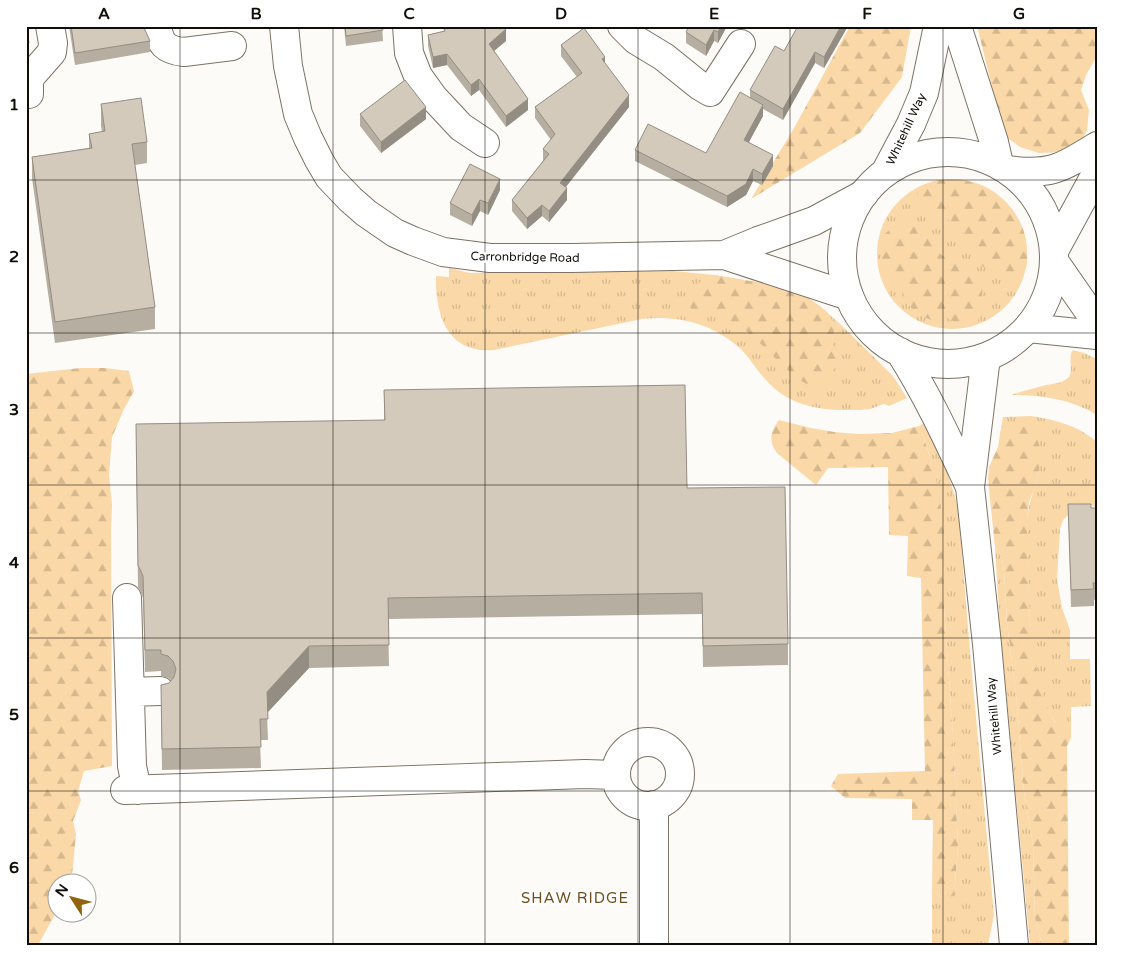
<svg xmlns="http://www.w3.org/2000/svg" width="1123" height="971" font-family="'Varela Round',sans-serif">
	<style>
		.grass { fill: url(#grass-tufts) }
		.forest { fill: url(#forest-firs) }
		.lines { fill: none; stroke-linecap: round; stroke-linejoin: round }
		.minor-casing { stroke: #7c7265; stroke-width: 30 }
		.major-casing { stroke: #7c7265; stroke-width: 30 }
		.minor { stroke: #fff; stroke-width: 28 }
		.major { stroke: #fff; stroke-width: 28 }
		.wall { fill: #b6aea1 }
		.shaded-wall { fill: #948d83 }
		.building { fill: #d4cabb; stroke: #948d83 }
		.grid { fill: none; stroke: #110e09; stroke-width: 1; stroke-opacity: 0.55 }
		.labels { text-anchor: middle; stroke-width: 5; stroke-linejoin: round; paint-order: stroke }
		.street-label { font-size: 12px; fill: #110e09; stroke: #fff }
		.quarter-label { font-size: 15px; letter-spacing: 1px; fill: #6e4e19; stroke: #fff }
		.neatline { fill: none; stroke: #110e09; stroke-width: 2 }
		.grid-label { font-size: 16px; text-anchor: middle; font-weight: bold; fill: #110e09 }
	</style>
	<defs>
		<pattern id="grass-tufts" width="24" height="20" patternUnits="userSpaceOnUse" patternTransform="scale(1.25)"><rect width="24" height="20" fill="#fad8a7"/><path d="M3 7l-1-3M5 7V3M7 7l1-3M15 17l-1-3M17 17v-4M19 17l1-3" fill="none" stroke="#d5b88e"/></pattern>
		<pattern id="forest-firs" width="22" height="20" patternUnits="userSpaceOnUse" patternTransform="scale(1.25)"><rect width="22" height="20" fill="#fad8a7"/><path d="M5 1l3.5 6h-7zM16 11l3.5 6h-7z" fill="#d5b88e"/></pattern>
	</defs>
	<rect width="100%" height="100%" fill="#fdfbf8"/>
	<path class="grass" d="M877 254a75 75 0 1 1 150 0a75 75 0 1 1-150 0Z
		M449,268L470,273L674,271L714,275L756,282L804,295L821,307L840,324L893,376L907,398L889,406L884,404C879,405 874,408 870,409C864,410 857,410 851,410C820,411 788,405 767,381C755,369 748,354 735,344C707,322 676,315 642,319L494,350C448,354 435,316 436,276L449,277Z
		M1073,350L1084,353L1097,359V415C1071,399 1041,395 1011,395C1023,391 1035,388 1046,385C1050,384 1055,384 1058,383C1062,382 1066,380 1069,377C1074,368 1067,358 1073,350Z
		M1031,416C1056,420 1077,425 1097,442V508L1090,504L1069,514L1063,520L1060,529L1057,579L1062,608L1070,630V659H1090L1091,706L1071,707V733C1065,729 1057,725 1053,719C1032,684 1029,617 1028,576C1027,557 1025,538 1027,519C1029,502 1035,487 1039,471L1000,434L1003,417Z
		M924,423L933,439L948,474L958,507L970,651L994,915L988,945H932V889L941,897L954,895L958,847L953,736L944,607L943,555L944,527L929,453L919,426Z
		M995,547L999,551L1002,559L1004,572L1007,623L1016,694L1024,792L1033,844L1035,918L1042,945H1030L1000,627Z"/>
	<path class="forest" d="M850,26H911L902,77L860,133L751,199L794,128Z
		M977,26H1097V56L1087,73L1081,90L1089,110L1087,130L1081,143L1063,152L1039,153L1020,147L1004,135Z
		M954,179C993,182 1028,213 1027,254C1027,259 1028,269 1023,272C1018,275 1013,272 1008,272C1003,271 998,273 993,274C988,270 982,267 978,261C971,252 969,240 961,230C948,215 926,215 917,194L921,186L935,181Z
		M917,225C940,228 928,243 939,253C943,257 948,258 952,261C959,266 976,277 980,283C986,293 978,299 984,309C982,319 972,328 961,325C956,324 952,319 947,318C941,317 937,321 932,320C927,320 906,305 904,300C902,297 902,292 902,289C897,284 891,281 887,275C881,268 880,244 884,235C886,232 887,232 890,230Z
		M714,275L756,282L785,288L804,295L827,312L832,320L834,330L832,339L834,350L837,355L838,363L828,379L818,385L810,386C781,371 764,341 736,324C727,318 716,315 706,314C703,313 701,314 698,313C693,312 690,307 687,303C691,285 698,282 714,275Z
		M80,368H105L129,371L134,391L124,409L112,437L109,475L112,505L111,531L112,766L84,771L78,791L81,800L73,821L76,834L72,876L68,883L58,884L57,911L38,945H26V374Z
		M779,420L811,428L834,432L858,434L892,433L919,426L929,453L935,473L944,527L943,555L944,607L953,736L958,847L954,895L947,900L941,897L932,889L933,820H912V799L845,798L831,786L838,774L925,771L921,578L907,576L908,536L889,535L888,467L828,468L816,485L778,454C768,443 770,431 779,420Z
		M1007,424L1018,425L1028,428L1035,433L1041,451L1039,471L1035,487L1029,502L1027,520V546L1030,622L1037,670L1042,691L1048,709L1054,721L1071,733V738L1067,746L1069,945H1042L1035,918L1033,844L1024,792L1016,694L1007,623L1004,572L1002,559L999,551L995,547L988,479L989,467L998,447L1000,434Z"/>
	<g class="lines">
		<defs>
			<path id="minor" d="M157,26C160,44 165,50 184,52L232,46
				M284,26L288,66L298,114L308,138L319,160L329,177L350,199L366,213L395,233L413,241L443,252L490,258H572L724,255L849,296
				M407,26L409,53L418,76L433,97L461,127L485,143
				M622,26L636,40L664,57L700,86L710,92L741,44
				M29,94V82L31,76L52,52L53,43L50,26
				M1008,170C1050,176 1062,168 1097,146
				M1054,251L1097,172
				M724,255L758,241L814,221L864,194
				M1054,261L1097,323
				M1028,328L1097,335
				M127,598L132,766L137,790
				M130,692L160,691
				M616 774a32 32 0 1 1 64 0a32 32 0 1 1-64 0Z
				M125,790L585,774L616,775
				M654,945V805"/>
			<path id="major" d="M957,26L994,142L999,164
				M842 258a106 106 0 1 1 212 0a106 106 0 1 1-212 0Z
				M885,173L911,124L924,93L938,26
				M900,352C928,396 948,440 970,487
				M986,357L970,487L987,644L1014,945"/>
		</defs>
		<use href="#minor" class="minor-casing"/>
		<use href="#major" class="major-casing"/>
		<use href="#minor" class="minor"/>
		<use href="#major" class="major"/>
	</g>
	<path class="wall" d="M69,26H144L145,30L150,41V52L75,65Z
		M344,26H382L383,41L346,46Z
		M443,26H504L506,41L494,51L528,110L506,127L479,90L471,96L447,65L433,68L428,46V35L444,31Z
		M554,26H581L580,29Z
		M727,26L718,43L714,41L706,56L686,43V32Z
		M798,26H848L824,68L815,63L783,120L763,109V116L749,142L773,166L762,185L753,181L746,195L727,207L635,161V150L706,153L750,98V90L784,51Z
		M26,28L29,43V54L26,55Z
		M561,45L605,64L629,107L566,187L567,200L549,222L542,216L527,229L512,211V200L543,161V149L551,140L535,118V107L577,77L561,56Z
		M101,104L147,142V163L135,165L155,307V329L55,343L32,178V157L89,148V134L102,132L101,126Z
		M360,114L426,119L381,153L360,126Z
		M500,190L488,215L480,211L472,226L450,215V203Z
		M384,390L687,488L788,644V665L703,667L702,614L388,619L389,666L309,668L267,713L268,740H260L261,768L162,770L161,706L169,683L171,680L168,678L161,676V671L145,672L143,598L140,590L138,587L136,445L384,420Z
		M1068,504L1091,508H1097V599L1094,600V606L1071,607Z"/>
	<path class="shaded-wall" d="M721,26H727L718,43V32Z
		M841,26H848L824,68V57Z
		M506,29V41L489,55V44Z
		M714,30V41L706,56V45Z
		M815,52V63L783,120V109Z
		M447,54V65L433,68V57Z
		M605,57V68L602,59Z
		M479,79V90L471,96V85Z
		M629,95V107L560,194V183Z
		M528,99V110L506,127V116Z
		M763,105V116L744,151V140Z
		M426,107V119L381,153V142Z
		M773,155V166L762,185V174Z
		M753,169V181L746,195L727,207V196Z
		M500,179V190L488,215V203Z
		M567,188V200L549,222V211Z
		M480,200V211L472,226V215Z
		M542,205V216L527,229V218Z
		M309,646V668L267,713V692Z"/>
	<path class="building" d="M71,26H144L145,30L150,41L75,53Z
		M345,26H382L383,30L346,36Z
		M444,26H504L506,29L489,44L528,99L506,116L479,79L471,85L447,54L433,57L428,35L445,31Z
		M689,26H721L718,32L714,30L706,45L686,32Z
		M798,26H841L824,57L815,52L783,109L750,90L775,46L784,51Z
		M26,28L29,43H26Z
		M584,28L605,57L602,59L629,95L560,183L567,188L549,211L542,205L527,218L512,200L549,154L543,149L555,134L535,107L582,73L561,45Z
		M405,80L426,107L381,142L360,114Z
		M740,92L763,105L744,140L773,155L762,174L753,169L746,184L727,196L635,150L648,124L706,153Z
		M141,98L147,142L132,144L155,307L55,322L32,157L92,148L89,134L105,131L101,104Z
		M470,164L500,179L488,203L480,200L472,215L450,203Z
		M685,385L687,488L785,487L788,644L703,646L702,593L388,598L389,645L309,646L267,692L268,719H260L261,747L162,749L161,685L169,683L174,677L176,669L173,661L168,656L161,654V650H145L143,576L140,569L138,566L136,424L385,420L384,390Z
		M1068,504H1091V508H1097V583H1093L1094,589L1071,590Z"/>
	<path class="grid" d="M180,26V945M333,26V945M485,26V945M638,26V945M790,26V945M943,26V945M26,180H1097M26,333H1097M26,485H1097M26,638H1097M26,791H1097"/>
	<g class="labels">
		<g class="street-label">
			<text transform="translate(906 129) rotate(-65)" y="4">Whitehill Way</text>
			<text transform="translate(525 257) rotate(1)" y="4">Carronbridge Road</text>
			<text transform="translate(994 716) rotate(-95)" y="4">Whitehill Way</text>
		</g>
		<g class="quarter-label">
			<text x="575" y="903">SHAW RIDGE</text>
		</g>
	</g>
	<rect width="1123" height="971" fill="none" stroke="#ffffff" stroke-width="55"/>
	<g transform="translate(72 898) rotate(306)"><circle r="24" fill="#ffffff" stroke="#a09f9d"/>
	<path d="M0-4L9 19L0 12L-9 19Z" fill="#90630c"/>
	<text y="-8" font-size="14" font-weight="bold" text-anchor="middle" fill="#110e09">N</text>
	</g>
	<rect x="28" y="28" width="1068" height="916" class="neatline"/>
	<g class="grid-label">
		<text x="104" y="19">A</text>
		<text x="256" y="19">B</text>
		<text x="409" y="19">C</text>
		<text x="561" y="19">D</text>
		<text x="714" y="19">E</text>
		<text x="867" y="19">F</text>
		<text x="1019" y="19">G</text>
		<text x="14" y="110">1</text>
		<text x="14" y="262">2</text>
		<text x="14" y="415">3</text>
		<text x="14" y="568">4</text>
		<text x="14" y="720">5</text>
		<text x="14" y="873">6</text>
	</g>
</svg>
